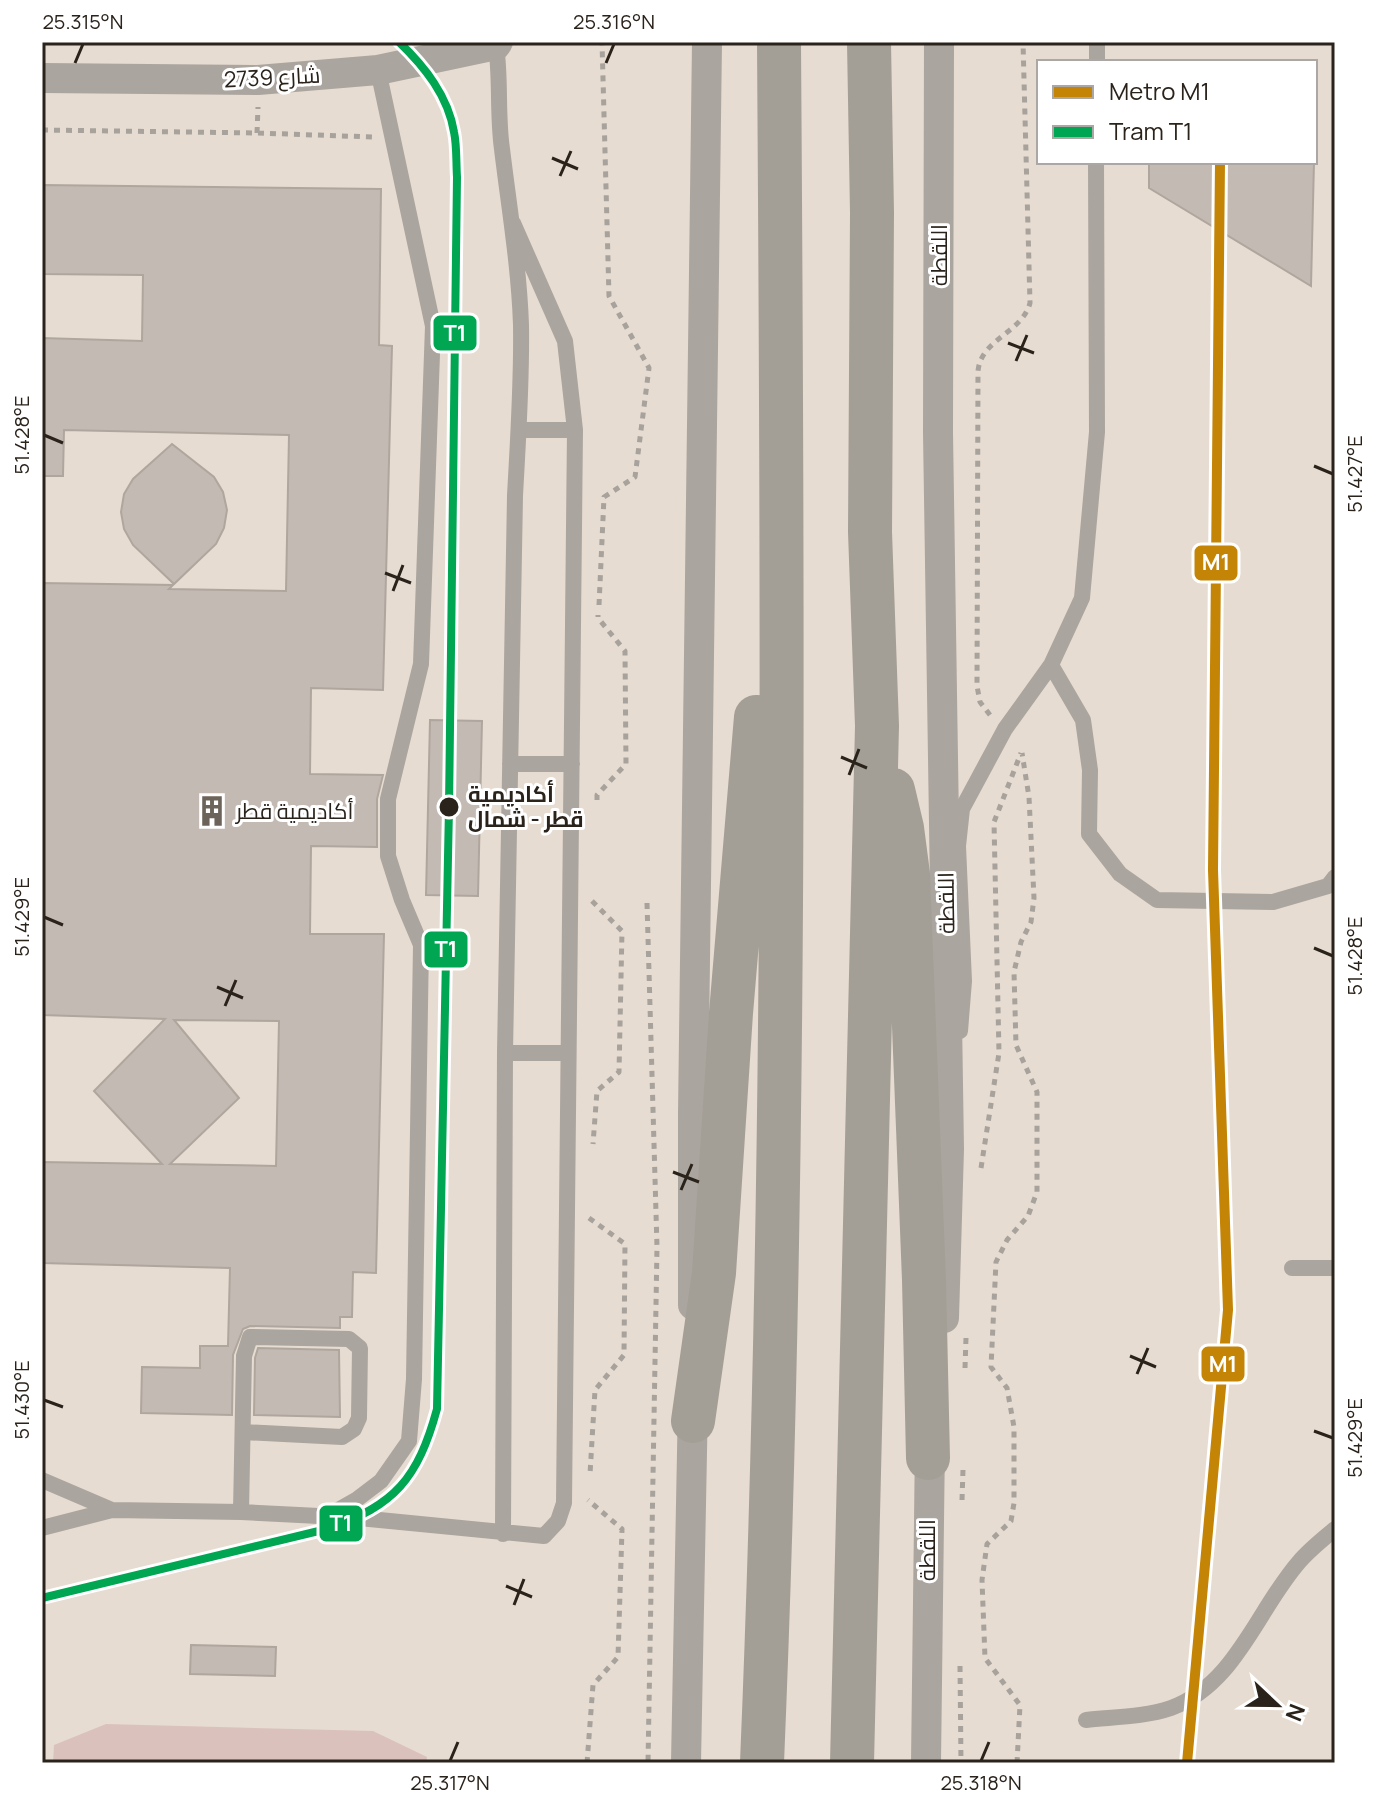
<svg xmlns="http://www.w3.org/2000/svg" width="1377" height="1805" font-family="Manrope,Cairo,sans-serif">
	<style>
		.green { fill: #dbc1bc }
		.building { fill: #c4bab4; stroke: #afa69e; stroke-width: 2; fill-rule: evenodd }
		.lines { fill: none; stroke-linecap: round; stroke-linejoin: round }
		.path { stroke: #a7a29c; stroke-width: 5; stroke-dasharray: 6 6; stroke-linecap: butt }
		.service { stroke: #aba59f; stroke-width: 16 }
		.minor { stroke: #aba59f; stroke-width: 30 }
		.primary { stroke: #a49f96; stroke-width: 44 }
		.tram-1-casing { stroke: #fff; stroke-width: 14 }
		.tram-1 { stroke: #00a651; stroke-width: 8 }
		.metro-1-casing { stroke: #fff; stroke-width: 16 }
		.metro-1 { stroke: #c48507; stroke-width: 10 }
		.ticks { fill: none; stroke: #2a231b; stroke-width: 3 }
		.stop-dot { fill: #2a231b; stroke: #fff; stroke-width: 3 }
		.labels { text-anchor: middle; stroke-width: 6; stroke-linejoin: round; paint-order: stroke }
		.street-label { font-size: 22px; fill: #2a231b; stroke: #fff }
		.stop-label { font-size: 22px; font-weight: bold; fill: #2a231b; stroke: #fff; text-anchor: start }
		.poi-label { font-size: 22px; fill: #2a231b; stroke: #fff; text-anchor: start }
		.line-badge { stroke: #fff; stroke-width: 3 }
		.badge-label { font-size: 22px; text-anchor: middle; font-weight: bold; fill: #fff }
		.neatline { fill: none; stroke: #2a231b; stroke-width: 3 }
		.ticks-label { font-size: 20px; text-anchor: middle; fill: #2a231b }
	</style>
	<rect width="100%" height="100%" fill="#e7dcd1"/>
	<path class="green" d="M106,1724L373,1731L427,1757L426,1763H53L54,1745Z"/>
	<path class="building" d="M1149,162H1314L1311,286L1149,188Z
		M42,185L381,189L379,345L392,346L383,690L311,688L310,774L383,775L377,799V847L311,846L310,934H384L376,1273L353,1272L352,1317H340V1328L250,1326L243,1329L233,1355L232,1415L141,1413L142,1367L200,1368V1346H228L230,1268L42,1263V1162L162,1164L94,1091L165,1019L42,1015V583L173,585L169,589L286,591L289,435L64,430L63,476H42V338L142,341L143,275L42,274ZM174,1020L279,1021L276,1166L170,1164L239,1098Z
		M172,444L214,477L223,492L227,510L224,528L216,544L174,584L133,545L124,529L121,512L124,494L133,479Z
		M430,720L482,721L478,896L426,895Z
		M258,1348L339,1350L340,1417L254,1415L255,1358Z
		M191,1645L276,1647L275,1676L190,1674Z"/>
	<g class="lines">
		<path class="path" d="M42,130L257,133L373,137
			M257,133L258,107
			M599,605L604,497L635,477L649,368L609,296L602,42
			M990,715L980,702L977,686L978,371C981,339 1022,333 1030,303L1023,42
			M597,800V795L626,764L625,651L598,618V615
			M592,901L622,931L619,1072L597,1091L593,1144
			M647,903L657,1247L648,1763
			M981,1168L999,1053L994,822L1021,753
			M589,1218L625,1244L624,1355L595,1390L590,1474
			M965,1368L966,1338
			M962,1500L963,1470
			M960,1666L961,1763
			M587,1763L593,1685L618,1657L622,1529L588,1500
			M1017,1763L1020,1705L985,1658L982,1580L987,1544L1011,1521L1014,1503V1427L1007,1388L991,1367L996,1262L1007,1240L1028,1216L1037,1192V1092L1016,1045L1014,972L1021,942L1031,922L1034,898L1029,797L1022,753"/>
		<path class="service" d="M496,45C501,80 497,114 502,149C509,207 519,266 521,325C522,382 518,439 515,496L505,1053L503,1534
			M1097,62V42
			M519,430H575
			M1051,665L1083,720L1090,770L1089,834L1120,874L1157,900L1273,902L1328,886L1335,877
			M510,764H572
			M960,1031L964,981L958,846L962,809L1005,729L1051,665L1082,598L1097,432L1096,162
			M505,1053H568
			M1292,1268H1335
			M42,1480L112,1510
			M241,1512L244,1356L250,1337L349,1339L360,1348L359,1418L354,1429L342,1437L243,1432
			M326,1517L356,1500L381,1481L409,1441L414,1379L421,945L402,900L388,856V799L421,664L433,326L378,70
			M42,1528L112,1510L241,1512L359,1518L544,1536L558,1521L564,1503L575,430L565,341L513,223
			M1086,1720C1114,1717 1145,1717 1171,1708C1236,1684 1257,1610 1299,1562C1309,1550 1323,1539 1335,1529"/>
		<path class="minor" d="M939,42L938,432L949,1149L944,1318
			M42,78L258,80L378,70L496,45L498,42
			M693,1305V1114L707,42
			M686,1763L693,1401
			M926,1763L930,1441"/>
		<path class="primary" d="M893,790L902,828L908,874L924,1280L928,1458
			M693,1421L714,1273L731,1013L756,717
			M762,1763C786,1190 783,616 779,42
			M852,1763L877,726L870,532L872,213L869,42"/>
		<defs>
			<path id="tram-1" d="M42,1598L327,1529C395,1506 418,1478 437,1409L449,807L457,177C456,162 457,146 454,132C448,96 425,67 399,42"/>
		</defs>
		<use href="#tram-1" class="tram-1-casing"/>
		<use href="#tram-1" class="tram-1"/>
		<defs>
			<path id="metro-1" d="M1187,1763L1228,1310L1213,870L1220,162"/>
		</defs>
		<use href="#metro-1" class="metro-1-casing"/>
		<use href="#metro-1" class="metro-1"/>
	</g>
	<path class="ticks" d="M75,63L83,44M606,63L614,44M552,158L578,169M560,176L571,151M1008,343L1034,353M1016,361L1027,335M44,435L63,443M1314,466L1333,474M385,573L411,583M393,591L403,565M841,757L867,768M849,775L859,749M44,917L63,925M1314,948L1333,956M217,987L243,998M225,1006L236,980M673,1172L699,1182M681,1190L692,1164M1130,1356L1156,1367M1137,1374L1148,1348M44,1400L63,1407M1314,1431L1333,1438M506,1586L532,1597M514,1605L524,1579M450,1761L458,1742M981,1761L989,1742"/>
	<defs>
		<symbol id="building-bare" viewBox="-9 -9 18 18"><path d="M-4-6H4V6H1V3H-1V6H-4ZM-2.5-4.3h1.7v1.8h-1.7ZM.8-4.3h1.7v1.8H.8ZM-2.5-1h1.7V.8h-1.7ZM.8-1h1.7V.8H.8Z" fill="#6c645b" stroke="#fff" stroke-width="2.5" paint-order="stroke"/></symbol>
	</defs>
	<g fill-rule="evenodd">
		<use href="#building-bare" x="190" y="789" width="44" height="44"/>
	</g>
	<circle class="stop-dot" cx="449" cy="807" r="11"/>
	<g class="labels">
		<g class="street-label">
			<text transform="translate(272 77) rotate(-3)" y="8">شارع 2739</text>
			<text transform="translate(939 255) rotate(-90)" y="8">اللقطة</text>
			<text transform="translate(946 903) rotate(-91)" y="8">اللقطة</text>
			<text transform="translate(927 1550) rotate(-90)" y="8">اللقطة</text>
		</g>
		<g class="stop-label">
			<text x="468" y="802">أكاديمية<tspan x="468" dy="25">قطر - شمال</tspan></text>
		</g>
		<g class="poi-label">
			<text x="236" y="819">أكاديمية قطر</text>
		</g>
	</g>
	<g class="line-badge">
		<rect x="432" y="314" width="46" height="38" rx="8" fill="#00a651"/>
		<rect x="1193" y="544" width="46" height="38" rx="8" fill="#c48507"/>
		<rect x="423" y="930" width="46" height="39" rx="8" fill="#00a651"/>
		<rect x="1200" y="1345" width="46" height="38" rx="8" fill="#c48507"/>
		<rect x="318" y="1504" width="46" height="39" rx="8" fill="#00a651"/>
	</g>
	<g class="badge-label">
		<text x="455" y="341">T1</text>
		<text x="1216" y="570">M1</text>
		<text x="446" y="957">T1</text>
		<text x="1223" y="1372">M1</text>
		<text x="341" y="1531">T1</text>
	</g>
	<rect width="1377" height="1805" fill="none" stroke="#ffffff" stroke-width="88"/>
	<rect x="1037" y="60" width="280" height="104" fill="#ffffff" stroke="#aaa7a4" stroke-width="2"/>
	<rect x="1053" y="86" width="40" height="12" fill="#c48507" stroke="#aaa7a4" stroke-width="2"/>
	<text x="1109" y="100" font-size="24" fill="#2a231b">Metro M1</text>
	<rect x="1053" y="126" width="40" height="12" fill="#00a651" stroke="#aaa7a4" stroke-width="2"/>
	<text x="1109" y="140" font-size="24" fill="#2a231b">Tram T1</text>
	<g transform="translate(1277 1705) rotate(112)" stroke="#ffffff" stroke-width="6" paint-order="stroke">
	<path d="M0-6L14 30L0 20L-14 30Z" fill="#2a231b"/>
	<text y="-12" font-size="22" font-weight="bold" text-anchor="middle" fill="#2a231b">N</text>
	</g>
	<rect x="44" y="44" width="1289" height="1717" class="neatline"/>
	<g class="ticks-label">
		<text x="83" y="29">25.315°N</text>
		<text x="614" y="29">25.316°N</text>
		<text transform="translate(22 435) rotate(-90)" y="7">51.428°E</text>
		<text transform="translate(1355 474) rotate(-90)" y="7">51.427°E</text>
		<text transform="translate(22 917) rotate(-90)" y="7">51.429°E</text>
		<text transform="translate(1355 956) rotate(-90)" y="7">51.428°E</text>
		<text transform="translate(22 1400) rotate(-90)" y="7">51.430°E</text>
		<text transform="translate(1355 1438) rotate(-90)" y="7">51.429°E</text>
		<text x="450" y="1790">25.317°N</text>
		<text x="981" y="1790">25.318°N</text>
	</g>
</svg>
